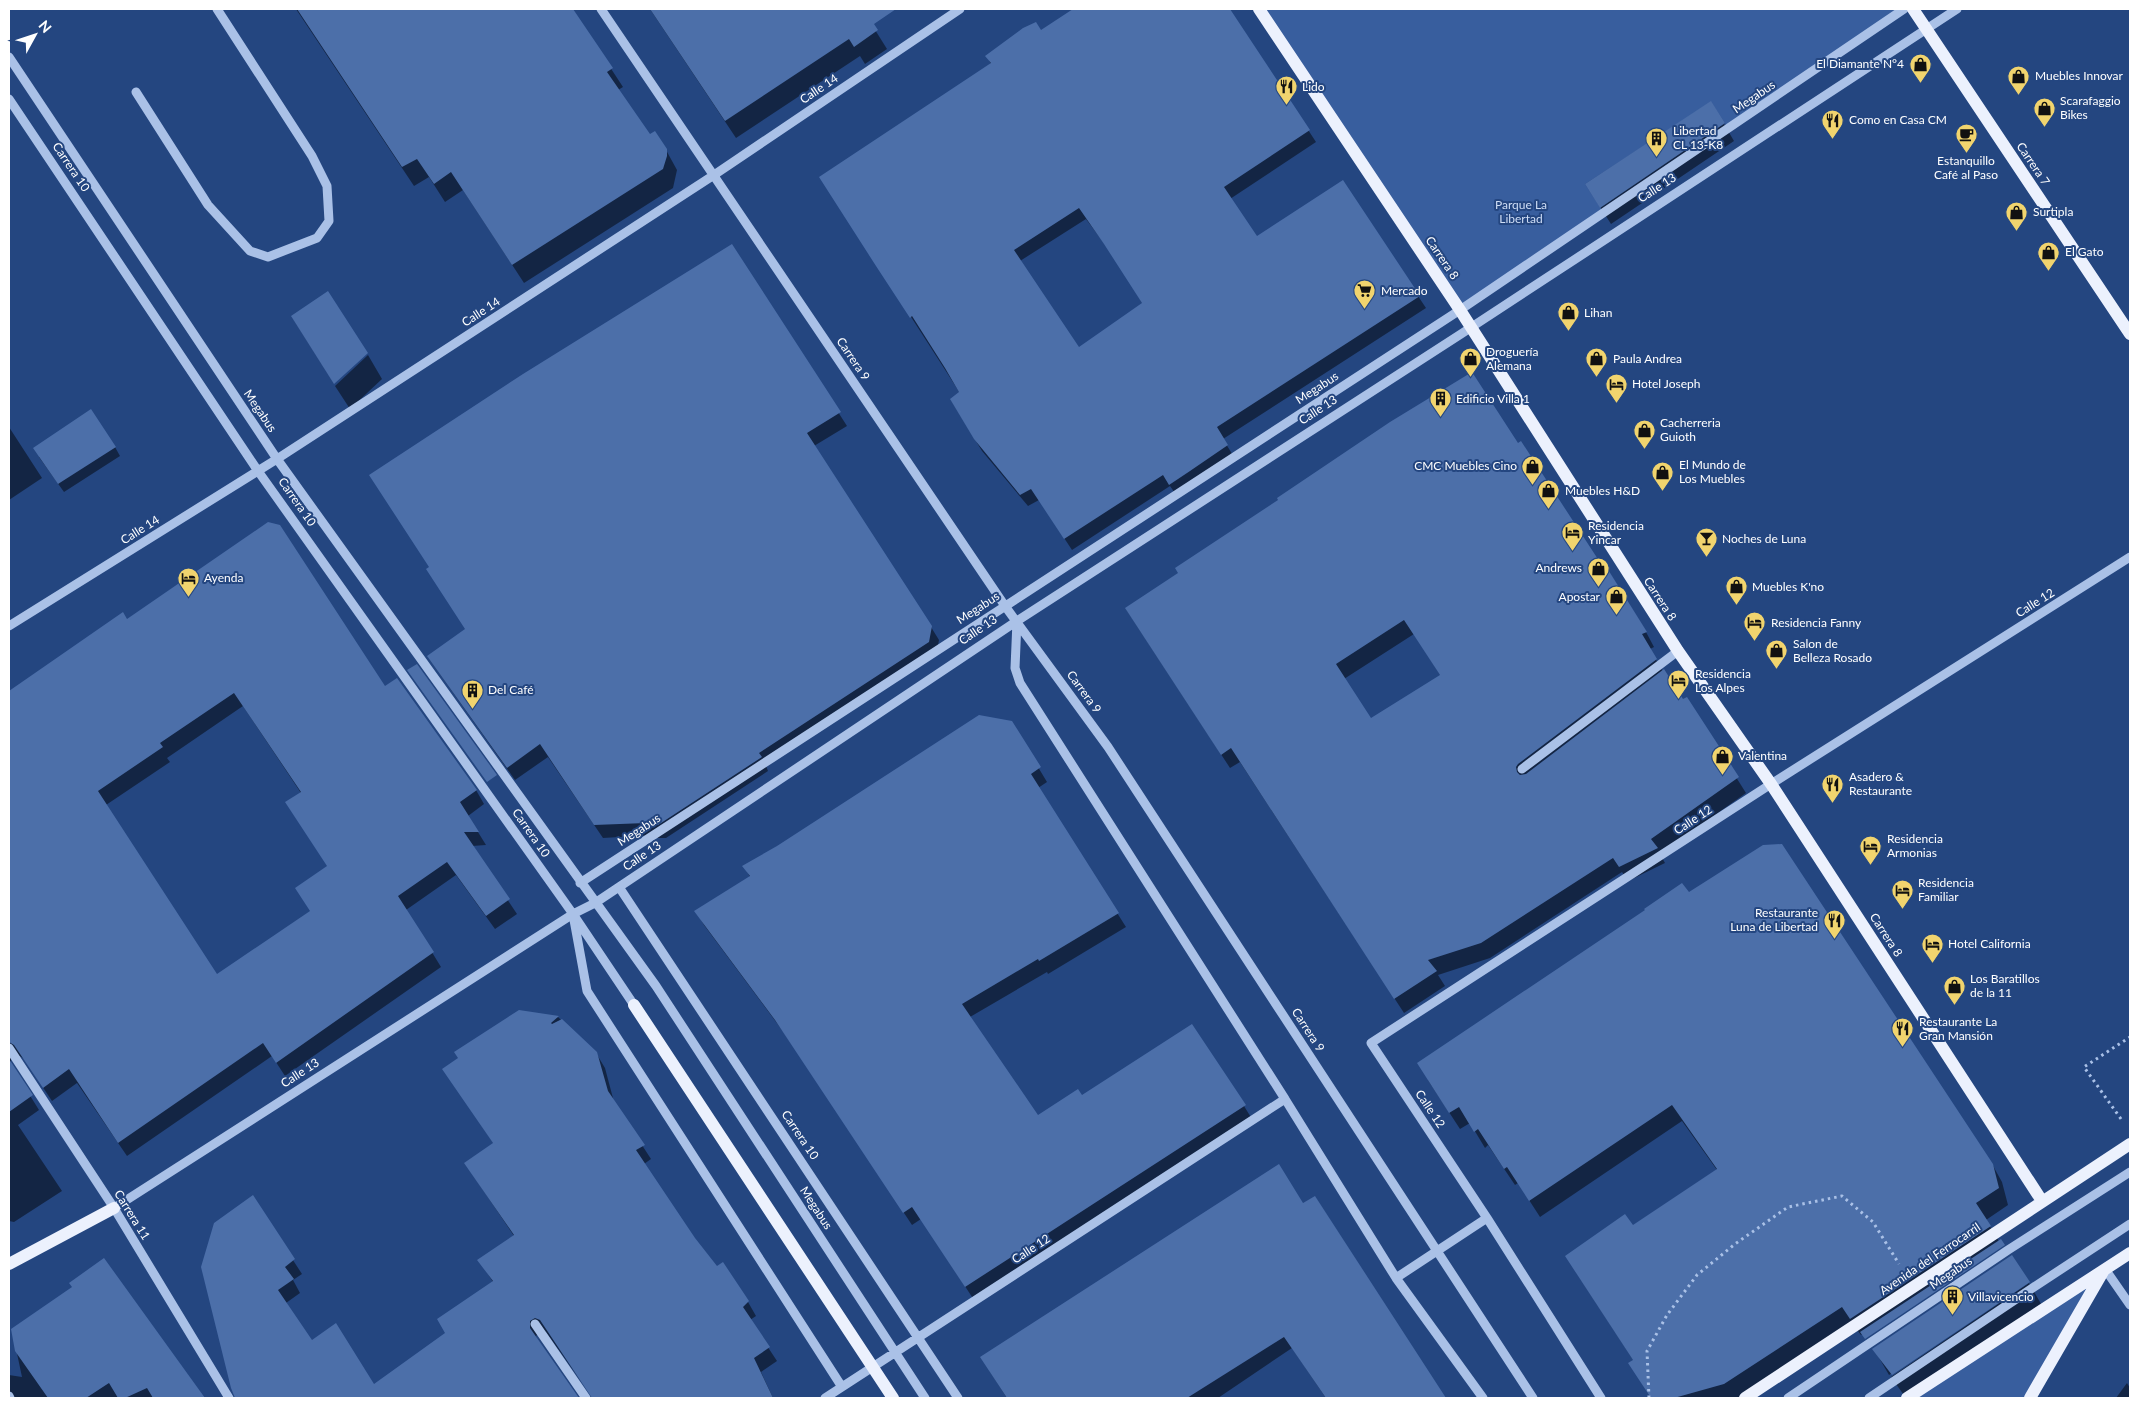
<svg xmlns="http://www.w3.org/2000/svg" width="2139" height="1407" font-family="Lato,sans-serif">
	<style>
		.green { fill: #385e9e }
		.shadow { fill: #0007; fill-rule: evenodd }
		.building { fill: #4c6fa9; fill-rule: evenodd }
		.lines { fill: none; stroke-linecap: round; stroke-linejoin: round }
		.path { stroke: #aac1e7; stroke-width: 3; stroke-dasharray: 2.5 4; stroke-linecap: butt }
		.minor { stroke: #aac1e7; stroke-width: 9 }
		.major { stroke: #ecf1fd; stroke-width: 12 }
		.labels { text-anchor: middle; stroke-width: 4; stroke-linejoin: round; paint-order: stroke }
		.poi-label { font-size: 12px; fill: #fff; stroke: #244680; text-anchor: start }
		.street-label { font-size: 12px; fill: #fff; stroke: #244680 }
		.park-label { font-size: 12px; fill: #ceddf5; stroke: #244680 }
	</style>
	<rect width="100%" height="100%" fill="#244680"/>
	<path class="green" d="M1259,9H1904L1729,129L1711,102L1585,184L1603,212L1460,310Z
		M2105,1269L2030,1398H1907Z"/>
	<path class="shadow" d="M296,9H572L623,87L618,90L650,136L666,150L677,170L673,188L524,283L463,190L445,202L429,177L414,186Z
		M650,9H862L887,49L865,64L860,56L736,138Z
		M1098,9H1229L1316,142L1230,199L1257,238L1342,182L1426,308L1223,439L1234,457L1177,496L1170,486L1072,550L1039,500L1028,506L982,451L951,400L960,393L828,188L991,64L987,56L1040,31L1078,22ZM1086,219L1113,255L1143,304L1079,349L1020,261Z
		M1724,124L1734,141L1611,224L1597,202Z
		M732,246L847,426L814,446L931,627L939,640L936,655L766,766L768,771L666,838H656L654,835L603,838L548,757L515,780L428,657L466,630Z
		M292,317L366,352L334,383Z
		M368,355L382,379L350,409L335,386Z
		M9,427L42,478L9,500Z
		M1518,445L1646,632L1654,647L1650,649L1663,672L1682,701L1687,699L1746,793L1660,854L1665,863L1628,881L1622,872L1490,958L1438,975L1445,986L1404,1013L1240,762L1230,768L1126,609ZM1414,634L1441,676L1370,720L1344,679Z
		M115,447L120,456L64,492L39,457Z
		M127,620L385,688L476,790L484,804L468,816L486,845L472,846L517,914L495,929L456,875L406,910L441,967L285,1076L272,1056L127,1156L77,1083L52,1101L24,1059L20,1056H14L11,1060V1065L39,1110L18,1125L62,1191L14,1222L9,1221V694ZM243,706L301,793L328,867L311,911L217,976L106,805L170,762L167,758Z
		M1011,722L1047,782L1038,788L1126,927L1048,974L1047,972L970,1017L1038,1117L1082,1097L1244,1106L1252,1119L974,1300L921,1219L912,1225L785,1034L704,925L696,911L750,877L744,866Z
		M1689,894L1992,1164L2002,1182L2008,1205L1986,1220L2000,1243L1861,1335L1852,1323L1737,1398H1651L1640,1380L1634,1361L1576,1272L1633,1227L1717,1170L1682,1121L1540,1217L1518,1183L1515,1185L1488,1145L1485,1148L1470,1123L1460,1129L1428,1080Z
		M558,1017L596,1053L605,1068L614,1102L651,1159L644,1164L694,1238L717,1268L748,1302L756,1316L750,1320L777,1361L761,1372L773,1398H593L546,1332H540L536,1336L537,1340L577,1398H236L252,1197L302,1274L293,1280L300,1293L286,1303L312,1342L374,1386L447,1333L493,1282L479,1260L514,1236L465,1163L494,1144L444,1069Z
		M1315,1197L1445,1398H1326L1292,1348L1218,1398H1007L989,1370Z
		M104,1260L204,1398H9V1375L22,1377L12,1330L73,1288Z
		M2029,1282L1889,1375L1874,1349Z
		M2029,1283L2044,1309L1906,1398L1891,1377Z
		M2127,1383L2130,1388V1398H2116Z"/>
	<path class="building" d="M297,9H573L613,68L607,72L650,134L655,131L667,149V156L663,169L512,265L451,172L434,184L417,159L402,167Z
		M650,9H896L874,24L878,30L854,47L849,39L725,121Z
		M1073,9H1230L1310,130L1224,187L1257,236L1343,180L1420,296L1217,427L1228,445L1190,471L1169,485L1163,475L1064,539L1031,489L1020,495L974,439L950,399L959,392L945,368L912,316L910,318L876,266L819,177L991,63L985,56L1023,28L1036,22L1041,30ZM1079,208L1104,244L1142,303L1079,347L1014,250Z
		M1711,101L1725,123L1600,208L1585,184Z
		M732,244L841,412L807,433L932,626L929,642L759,753L762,757L658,825H647L646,823L594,825L540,744L507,768L427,656L465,629L426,569L429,567L369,475L523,374Z
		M328,291L368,353L334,384L291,316Z
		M1472,372L1518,443L1521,441L1605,570L1607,568L1647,632L1642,634L1657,659L1518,764L1516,767L1517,772L1520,775L1526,774L1664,669L1683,699L1687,697L1739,777L1651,839L1658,848L1619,867L1613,858L1481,943L1428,960L1437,971L1394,999L1231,748L1221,755L1125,608L1178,573L1175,568L1278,500L1277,498L1390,422ZM1404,620L1440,675L1371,718L1336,664Z
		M91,409L116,447L58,484L33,448Z
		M268,522L280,525L385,686L397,678L477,790L460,802L479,832H464L510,899L486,916L447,862L398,896L434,952L276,1063L263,1043L118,1143L69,1069L43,1088L14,1045L9,1042V691L123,612L127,619ZM234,693L301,792L285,802L327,866L295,888L310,911L217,974L98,791L163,747L160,743Z
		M417,664L497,775L487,782L407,670Z
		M979,715L1012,721L1041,767L1031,774L1119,913L1039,961L1038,959L962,1004L1038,1115L1078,1089L1082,1095L1192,1024L1246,1105L965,1287L912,1207L903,1213L775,1020L694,911L750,876L742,866L777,846Z
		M1782,844L1993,1164L1999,1188L1976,1203L1991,1226L1850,1319L1842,1307L1724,1384L1674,1398H1651L1628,1363L1633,1360L1565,1256L1625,1214L1633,1225L1717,1169L1672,1105L1529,1201L1507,1167L1504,1169L1478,1129L1474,1132L1459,1107L1449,1113L1417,1063L1645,910L1644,909L1682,883L1689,892L1763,845Z
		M519,1010L559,1016L551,1023L552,1024L562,1019L597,1052L608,1091L645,1145L636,1150L695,1238L717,1266L723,1262L749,1301L743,1307L770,1347L754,1358L773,1398H592L540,1320L535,1318L530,1321V1328L579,1398H235L231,1388L201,1267L214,1223L253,1195L295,1259L285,1267L294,1279L278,1290L312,1340L336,1323L374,1384L445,1333L437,1319L493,1281L477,1260L514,1235L464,1163L493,1143L442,1069L458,1058L454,1052Z
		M9,1059L33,1095L9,1112Z
		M1279,1164L1303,1203L1315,1196L1446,1398H1326L1284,1337L1187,1398H1007L980,1357Z
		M2001,1239L2005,1245L1865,1339L1860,1332Z
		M2012,1255L2030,1282L1892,1375L1872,1349Z
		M104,1258L117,1276L205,1398H153L147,1388L125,1398H118L109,1383L86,1398H48L15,1351L11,1329L72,1287L69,1283Z"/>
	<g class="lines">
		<path class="path" d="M2121,1119L2084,1067L2130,1037
			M1649,1398L1647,1351L1667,1315L1697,1275L1735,1244L1788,1207L1842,1196L1873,1222L1899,1264"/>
		<path class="minor" d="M601,9L1005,606L1108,747L1533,1398
			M9,57L277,459L656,986L925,1398
			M136,92L208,205L250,251L268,257L317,238L329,221L327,186L312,156L217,9
			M9,99L258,471L573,914L634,1005
			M1017,621L1015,668L1020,683L1285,1099
			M9,626L277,459L714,175L960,9
			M1522,769L1678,651
			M580,883L1460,310L1904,9
			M619,887L958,1398
			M574,920L587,991L842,1387
			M9,1048L114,1208L229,1398
			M114,1208L573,914L595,903L1017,621L1461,334L1957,9
			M1487,1218L1601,1398
			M2105,1269L2130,1305
			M1396,1278L1483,1398
			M535,1324L586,1398
			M9,1396L10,1398
			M825,1398L1285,1099L1396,1278L1487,1218L1371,1043L1771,784L2130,557
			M1788,1398L2008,1250L2130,1172
			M1869,1398L2034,1287L2130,1224"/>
		<path class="major" d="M1259,9L1460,310L1678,651L1771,784L2042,1201
			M1913,9L2130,334
			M634,1005L893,1398
			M9,1264L114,1208
			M1745,1398L2130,1144
			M1907,1398L2130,1253
			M2030,1398L2104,1270"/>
	</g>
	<defs>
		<symbol id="shop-pin" viewBox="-11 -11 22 30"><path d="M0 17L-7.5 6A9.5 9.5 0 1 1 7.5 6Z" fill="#f1d46e" stroke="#244680"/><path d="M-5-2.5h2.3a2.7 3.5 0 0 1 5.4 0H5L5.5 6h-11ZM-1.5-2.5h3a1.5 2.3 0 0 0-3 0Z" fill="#111"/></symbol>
		<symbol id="restaurant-pin" viewBox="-11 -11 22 30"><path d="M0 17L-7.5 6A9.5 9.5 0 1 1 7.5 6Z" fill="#f1d46e" stroke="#244680"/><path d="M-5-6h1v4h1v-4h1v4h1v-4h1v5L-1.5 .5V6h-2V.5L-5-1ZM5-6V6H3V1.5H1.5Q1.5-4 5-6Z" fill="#111"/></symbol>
		<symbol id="cafe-pin" viewBox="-11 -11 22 30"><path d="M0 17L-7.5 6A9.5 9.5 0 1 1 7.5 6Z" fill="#f1d46e" stroke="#244680"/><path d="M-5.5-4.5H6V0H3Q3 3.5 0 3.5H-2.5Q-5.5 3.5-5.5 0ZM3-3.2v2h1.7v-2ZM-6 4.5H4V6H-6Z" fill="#111"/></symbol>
		<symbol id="building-pin" viewBox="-11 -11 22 30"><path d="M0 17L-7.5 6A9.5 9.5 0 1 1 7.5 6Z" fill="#f1d46e" stroke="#244680"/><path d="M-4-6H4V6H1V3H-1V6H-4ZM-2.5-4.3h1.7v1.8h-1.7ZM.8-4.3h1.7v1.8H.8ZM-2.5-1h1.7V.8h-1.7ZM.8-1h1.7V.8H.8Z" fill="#111"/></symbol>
		<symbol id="supermarket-pin" viewBox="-11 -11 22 30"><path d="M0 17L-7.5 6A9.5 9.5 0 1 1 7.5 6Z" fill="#f1d46e" stroke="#244680"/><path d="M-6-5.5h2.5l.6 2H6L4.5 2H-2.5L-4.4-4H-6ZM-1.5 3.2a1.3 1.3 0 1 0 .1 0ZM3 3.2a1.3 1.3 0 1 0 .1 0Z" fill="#111"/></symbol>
		<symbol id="hotel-pin" viewBox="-11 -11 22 30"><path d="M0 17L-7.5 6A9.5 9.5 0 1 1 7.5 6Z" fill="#f1d46e" stroke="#244680"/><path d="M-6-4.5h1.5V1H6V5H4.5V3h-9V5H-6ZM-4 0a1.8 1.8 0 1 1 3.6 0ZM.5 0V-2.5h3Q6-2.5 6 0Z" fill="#111"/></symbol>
		<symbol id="bar-pin" viewBox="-11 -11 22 30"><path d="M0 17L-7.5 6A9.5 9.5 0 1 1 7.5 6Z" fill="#f1d46e" stroke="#244680"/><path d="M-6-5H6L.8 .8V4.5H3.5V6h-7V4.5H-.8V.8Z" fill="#111"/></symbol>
	</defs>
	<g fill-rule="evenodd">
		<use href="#shop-pin" x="1908" y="52" width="25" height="34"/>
		<use href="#shop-pin" x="2006" y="64" width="25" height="34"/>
		<use href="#restaurant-pin" x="1274" y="74" width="25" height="34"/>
		<use href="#shop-pin" x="2032" y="96" width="25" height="34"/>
		<use href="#restaurant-pin" x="1820" y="108" width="25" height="34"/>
		<use href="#cafe-pin" x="1954" y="122" width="25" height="34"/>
		<use href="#building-pin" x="1644" y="126" width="25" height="34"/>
		<use href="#shop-pin" x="2004" y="200" width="25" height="34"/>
		<use href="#shop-pin" x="2036" y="240" width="25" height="34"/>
		<use href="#supermarket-pin" x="1352" y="278" width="25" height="34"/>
		<use href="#shop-pin" x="1556" y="300" width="25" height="34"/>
		<use href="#shop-pin" x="1458" y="346" width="25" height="34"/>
		<use href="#shop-pin" x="1584" y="346" width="25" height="34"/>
		<use href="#hotel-pin" x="1604" y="372" width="25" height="34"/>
		<use href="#building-pin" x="1428" y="386" width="25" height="34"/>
		<use href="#shop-pin" x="1632" y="418" width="25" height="34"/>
		<use href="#shop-pin" x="1520" y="454" width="25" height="34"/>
		<use href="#shop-pin" x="1650" y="460" width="25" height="34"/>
		<use href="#shop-pin" x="1536" y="478" width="25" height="34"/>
		<use href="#hotel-pin" x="1560" y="520" width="25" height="34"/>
		<use href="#bar-pin" x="1694" y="526" width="25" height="34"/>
		<use href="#shop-pin" x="1586" y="556" width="25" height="34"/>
		<use href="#hotel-pin" x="176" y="566" width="25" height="34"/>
		<use href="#shop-pin" x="1724" y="574" width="25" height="34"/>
		<use href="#shop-pin" x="1604" y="584" width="25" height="34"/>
		<use href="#hotel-pin" x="1742" y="610" width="25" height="34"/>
		<use href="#shop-pin" x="1764" y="638" width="25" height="34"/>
		<use href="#hotel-pin" x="1666" y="668" width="25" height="34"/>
		<use href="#building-pin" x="460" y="678" width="25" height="34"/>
		<use href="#shop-pin" x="1710" y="744" width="25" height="34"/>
		<use href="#restaurant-pin" x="1820" y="772" width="25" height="34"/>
		<use href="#hotel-pin" x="1858" y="834" width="25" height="34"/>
		<use href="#hotel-pin" x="1890" y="878" width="25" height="34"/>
		<use href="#restaurant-pin" x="1822" y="908" width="25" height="34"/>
		<use href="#hotel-pin" x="1920" y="932" width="25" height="34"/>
		<use href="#shop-pin" x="1942" y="974" width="25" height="34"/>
		<use href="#restaurant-pin" x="1890" y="1016" width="25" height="34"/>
		<use href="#building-pin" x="1940" y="1284" width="25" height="34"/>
	</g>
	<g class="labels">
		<g class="poi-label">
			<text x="1904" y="68" text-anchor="end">El Diamante N°4</text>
			<text x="2035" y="80">Muebles Innovar</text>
			<text x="1302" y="91">Lido</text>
			<text x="2060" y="105">Scarafaggio<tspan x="2060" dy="14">Bikes</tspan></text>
			<text x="1849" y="124">Como en Casa CM</text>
			<text x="1673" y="135">Libertad<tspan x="1673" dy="14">CL 13-K8</tspan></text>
			<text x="1966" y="165" text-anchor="middle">Estanquillo<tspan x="1966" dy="14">Café al Paso</tspan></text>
			<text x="2033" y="216">Surtipla</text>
			<text x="2065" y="256">El Gato</text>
			<text x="1381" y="295">Mercado</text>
			<text x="1584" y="317">Lihan</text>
			<text x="1486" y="356">Droguería<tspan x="1486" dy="14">Alemana</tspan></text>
			<text x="1613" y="363">Paula Andrea</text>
			<text x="1632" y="388">Hotel Joseph</text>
			<text x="1456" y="403">Edificio Villa 1</text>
			<text x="1660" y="427">Cacherreria<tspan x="1660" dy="14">Guioth</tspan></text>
			<text x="1679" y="469">El Mundo de<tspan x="1679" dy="14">Los Muebles</tspan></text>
			<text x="1517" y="470" text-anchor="end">CMC Muebles Cino</text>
			<text x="1565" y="495">Muebles H&amp;D</text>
			<text x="1588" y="530">Residencia<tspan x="1588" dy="14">Yincar</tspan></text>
			<text x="1722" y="543">Noches de Luna</text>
			<text x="1582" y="572" text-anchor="end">Andrews</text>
			<text x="204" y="582">Ayenda</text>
			<text x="1752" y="591">Muebles K'no</text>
			<text x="1600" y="601" text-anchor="end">Apostar</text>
			<text x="1771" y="627">Residencia Fanny</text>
			<text x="1793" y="648">Salon de<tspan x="1793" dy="14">Belleza Rosado</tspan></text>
			<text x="1695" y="678">Residencia<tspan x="1695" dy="14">Los Alpes</tspan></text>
			<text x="488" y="694">Del Café</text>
			<text x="1738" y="760">Valentina</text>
			<text x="1849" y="781">Asadero &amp;<tspan x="1849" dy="14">Restaurante</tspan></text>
			<text x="1887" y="843">Residencia<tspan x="1887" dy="14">Armonias</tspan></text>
			<text x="1918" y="887">Residencia<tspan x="1918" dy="14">Familiar</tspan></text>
			<text x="1818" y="917" text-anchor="end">Restaurante<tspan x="1818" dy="14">Luna de Libertad</tspan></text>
			<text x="1948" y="948">Hotel California</text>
			<text x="1970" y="983">Los Baratillos<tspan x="1970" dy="14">de la 11</tspan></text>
			<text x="1919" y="1026">Restaurante La<tspan x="1919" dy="14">Gran Mansión</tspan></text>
			<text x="1968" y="1301">Villavicencio</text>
		</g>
		<g class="street-label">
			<text transform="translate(819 89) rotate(-34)" y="4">Calle 14</text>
			<text transform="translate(1754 97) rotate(-34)" y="4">Megabus</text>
			<text transform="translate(2033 164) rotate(56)" y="4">Carrera 7</text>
			<text transform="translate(71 167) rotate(56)" y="4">Carrera 10</text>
			<text transform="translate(1657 188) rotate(-33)" y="4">Calle 13</text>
			<text transform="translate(1442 258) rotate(56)" y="4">Carrera 8</text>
			<text transform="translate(481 312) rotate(-33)" y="4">Calle 14</text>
			<text transform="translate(853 359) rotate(56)" y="4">Carrera 9</text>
			<text transform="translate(1317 388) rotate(-33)" y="4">Megabus</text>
			<text transform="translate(1318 410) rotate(-33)" y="4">Calle 13</text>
			<text transform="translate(260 411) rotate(56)" y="4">Megabus</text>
			<text transform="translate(297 502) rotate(55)" y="4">Carrera 10</text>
			<text transform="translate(140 530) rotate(-32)" y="4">Calle 14</text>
			<text transform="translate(1660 599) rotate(57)" y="4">Carrera 8</text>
			<text transform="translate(2035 603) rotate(-32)" y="4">Calle 12</text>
			<text transform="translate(978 608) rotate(-33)" y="4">Megabus</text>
			<text transform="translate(978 630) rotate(-34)" y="4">Calle 13</text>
			<text transform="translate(1084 692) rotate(54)" y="4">Carrera 9</text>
			<text transform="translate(1693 820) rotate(-33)" y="4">Calle 12</text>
			<text transform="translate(639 830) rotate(-33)" y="4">Megabus</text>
			<text transform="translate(531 833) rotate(55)" y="4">Carrera 10</text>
			<text transform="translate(642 856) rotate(-34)" y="4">Calle 13</text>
			<text transform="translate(1886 935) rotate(57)" y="4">Carrera 8</text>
			<text transform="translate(1308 1030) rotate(57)" y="4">Carrera 9</text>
			<text transform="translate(300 1073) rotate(-33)" y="4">Calle 13</text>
			<text transform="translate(1430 1109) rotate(56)" y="4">Calle 12</text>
			<text transform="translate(800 1135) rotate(56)" y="4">Carrera 10</text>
			<text transform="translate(816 1208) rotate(57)" y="4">Megabus</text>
			<text transform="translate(132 1215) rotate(58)" y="4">Carrera 11</text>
			<text transform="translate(1031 1249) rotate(-33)" y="4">Calle 12</text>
			<text transform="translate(1930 1259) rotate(-34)" y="4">Avenida del Ferrocarril</text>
			<text transform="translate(1951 1273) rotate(-34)" y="4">Megabus</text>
		</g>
		<g class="park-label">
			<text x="1521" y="209">Parque La<tspan x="1521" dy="14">Libertad</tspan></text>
		</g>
	</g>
	<rect width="2139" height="1407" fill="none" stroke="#ffffff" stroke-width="20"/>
	<g transform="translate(35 35) rotate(50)" stroke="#244680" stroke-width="4" paint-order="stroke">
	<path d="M0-4L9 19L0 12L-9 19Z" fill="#ffffff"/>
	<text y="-8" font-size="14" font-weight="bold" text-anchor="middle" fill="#ffffff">N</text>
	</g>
</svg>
